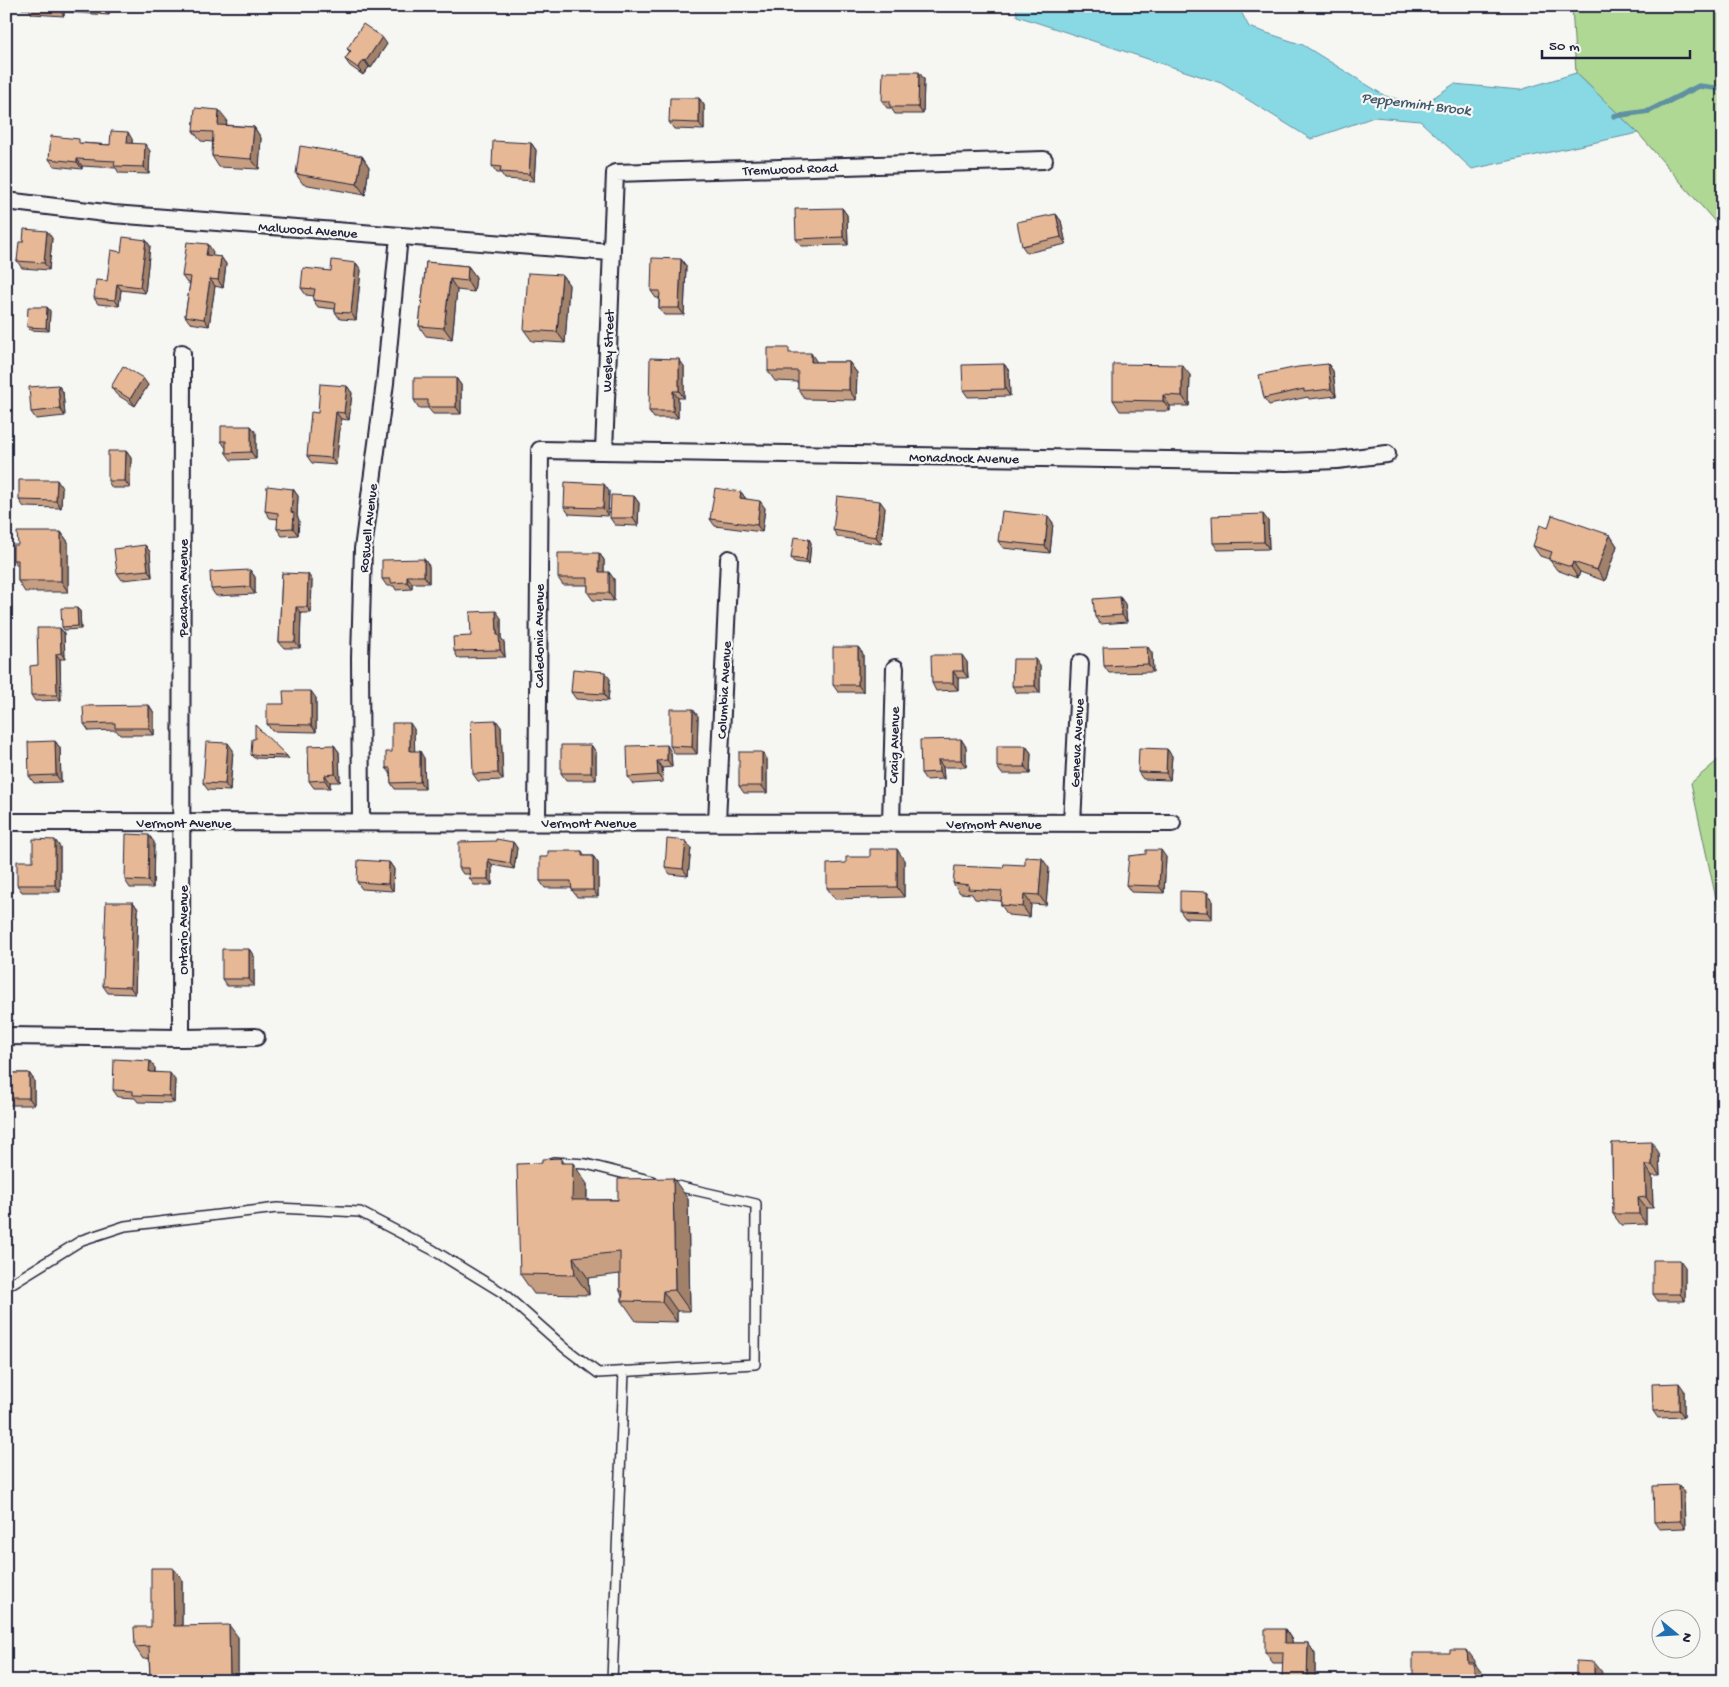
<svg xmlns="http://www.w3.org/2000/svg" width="1729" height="1687" font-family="'Gochi Hand',sans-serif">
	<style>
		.green { fill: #afd895; stroke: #687d68 }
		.water { fill: #89d9e5; stroke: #6090a1 }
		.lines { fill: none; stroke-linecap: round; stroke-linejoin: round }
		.stream { stroke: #6090a1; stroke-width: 5.5 }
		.service-casing { stroke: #22223b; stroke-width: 12 }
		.minor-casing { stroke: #22223b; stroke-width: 20 }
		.service { stroke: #f6f6f2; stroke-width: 9 }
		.minor { stroke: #f6f6f2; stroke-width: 16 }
		.wall { fill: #c69e81; stroke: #22223b }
		.shaded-wall { fill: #a18169; stroke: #22223b }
		.building { fill: #e6b896; stroke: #22223b }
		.labels { text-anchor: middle; stroke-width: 4.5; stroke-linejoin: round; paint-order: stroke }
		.street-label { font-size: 14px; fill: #22223b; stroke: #f6f6f2 }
		.water-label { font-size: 15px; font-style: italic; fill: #41596e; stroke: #f6f6f2 }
	</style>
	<rect width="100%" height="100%" fill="#f6f6f2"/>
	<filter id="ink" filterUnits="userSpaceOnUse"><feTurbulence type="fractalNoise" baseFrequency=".02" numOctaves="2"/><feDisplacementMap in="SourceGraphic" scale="10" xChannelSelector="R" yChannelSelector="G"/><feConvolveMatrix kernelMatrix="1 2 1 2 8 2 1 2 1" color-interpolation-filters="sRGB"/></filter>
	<g filter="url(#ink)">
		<path class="green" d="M1572,6H1723V231L1638,133L1576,73Z
			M1723,756V917H1720L1691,783Z"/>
		<path class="water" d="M1016,6H1238L1249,27L1303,45L1385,96L1422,105L1454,84L1520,90L1576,73L1638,133L1472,169L1420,121L1374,117L1311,139L1221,83L1017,16Z"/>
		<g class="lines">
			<path class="stream" d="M1614,116L1649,111L1699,86L1723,89"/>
			<defs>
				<path id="service" d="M553,1162L586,1164L653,1181
					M6,1287L82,1240L125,1226L277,1208L360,1212L433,1250L503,1293L565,1348L598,1373L755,1364L756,1204L668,1184
					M612,1681L624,1371"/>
				<path id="minor" d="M6,201L113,214L610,252
					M604,451L615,173L1044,160
					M6,822L1172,823
					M361,822L360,658L363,549L385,383L399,236
					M537,822L540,450L1287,462L1337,460L1387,454
					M717,822L729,559
					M891,823L895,668
					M1072,823L1080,663
					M6,1036L181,1038L182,353
					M181,1038L256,1037"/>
			</defs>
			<use href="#service" class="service-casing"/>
			<use href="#minor" class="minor-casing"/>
			<use href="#service" class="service"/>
			<use href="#minor" class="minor"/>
		</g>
		<path class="wall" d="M21,6H110L109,15L64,12V16L32,14L29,9H22Z
			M387,44L371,68L369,67L363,75L350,66L345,59L350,52L347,49Z
			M924,79L923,114H895L891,108H887L882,101Z
			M699,98L704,105V130L674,129L669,122Z
			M227,120L226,125L254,127L261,138L259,169L219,167L212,156L213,142L201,141L193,131Z
			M132,139V143L150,151L149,174L119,173L116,168L82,166V169L54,166L49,159L82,143L110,145Z
			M531,143L536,150L534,181L505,179L501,173H497L492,166Z
			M362,156L369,167L365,195L303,184L296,174Z
			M842,208L847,215L848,245L801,246L796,239Z
			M1056,214L1061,221L1066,244L1027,253L1022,246Z
			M52,238L49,270L22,268L17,261L23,242Z
			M146,240L150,246L145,293L121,290L119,306L98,304L94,298L107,281L121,252Z
			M213,252L212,256L221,257L226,264L223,288L215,286L209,326L190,323L185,316L190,283H187L182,276Z
			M681,259L686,266L684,315H664L659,308V298H656L651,291Z
			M426,262L468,266L476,277L474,292L457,290L452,339L426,336L419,326Z
			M356,263L361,270L356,320L340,319L335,312V309L318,307L313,300L314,296L306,295L301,288L331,271Z
			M562,275L569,285L565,343L532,341L524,330Z
			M47,307L50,311L49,331L30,330L27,327Z
			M792,353L817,362H849L857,373L856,400L805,399L798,389V382L775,381L768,371Z
			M1004,364L1009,371L1010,396L968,397L963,390Z
			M1328,364L1333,371L1336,396L1309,399L1308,397L1269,405L1264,398Z
			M684,366V398H678V418H654L649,411Z
			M1190,375L1189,406H1170V411H1120L1113,400Z
			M456,378L461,385V414H433L428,408H419L414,400Z
			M58,385L63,392L65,416L36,419L31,412Z
			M148,385L135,406L116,394L111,387Z
			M347,386L352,393L349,420L341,419L336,465L312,463L307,456L318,413Z
			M251,426L256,433V459L231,460L226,453V448L221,441Z
			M126,451L131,458L130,488H112L108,481Z
			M62,488L61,508L24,507L19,500Z
			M293,489L298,496L297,516L299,520L298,535L282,536L277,529L278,519L270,518L265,511Z
			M609,491L608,516L569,514L564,507Z
			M741,492L746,499L765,508L762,532L715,526L710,519Z
			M634,496L639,503L638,526L615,525L610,518Z
			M885,508L881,544L838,537L833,530Z
			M1048,516L1053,523L1050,553L1003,548L998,541Z
			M1268,521L1269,549L1218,550L1213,543Z
			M1548,528L1610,535L1617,546L1605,581L1580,572L1578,578L1557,570L1549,559L1540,556L1533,546Z
			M61,532L68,542V592H25L18,581V566L13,560Z
			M809,539L811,543L809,564L794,562L791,558Z
			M145,545L150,552L152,577L122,580L117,573Z
			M599,553L604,560V572L614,579V601L593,600L588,593V585H563L558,578Z
			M424,559L429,566V583H412V589L396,590L394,586H387L382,579Z
			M250,570L255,577V594L216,596L211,589Z
			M282,573L312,580L311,613H301L300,648H284L279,642Z
			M1120,597L1125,604L1127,622L1100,624L1095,617Z
			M77,608L80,611L81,629L64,630L62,627Z
			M501,618V638L504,642L505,657L458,658L454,651L471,636Z
			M60,628L64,633L65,659H60L61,700L35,701L31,695L38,665Z
			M1147,646L1152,653L1153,672L1109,673L1104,666Z
			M858,647L863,654V692H838L833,685Z
			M967,662L968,678H958V690L936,691L932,683Z
			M1040,666V693H1017L1012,686Z
			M610,679L608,701L576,699L571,692Z
			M316,698V732L272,731L267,724L284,704Z
			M149,705L154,713V735H120L116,730L89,731L84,724Z
			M698,716L697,754H675L670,746Z
			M501,727L503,780L478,781L473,774Z
			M414,729V751L424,758L425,789H395L391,783V774L386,768L392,752Z
			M961,739L966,747V767H943L944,779L926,780L921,773Z
			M55,741L60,748L61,782L34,783L29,776Z
			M334,745L339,752L340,782H330V788H314L309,781Z
			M591,745L596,752V780H566L561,773Z
			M1026,746L1031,753L1030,774H1002L997,767Z
			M1167,749L1172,756L1170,780L1143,779L1138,772Z
			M233,750L230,791L208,790L203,783Z
			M671,752L672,767L662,768L663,782L633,784L628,777Z
			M762,752L767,759V793H744L739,786Z
			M251,755L287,756L289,759L254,758Z
			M55,840L60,847V892H22L17,885L33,861Z
			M686,841L691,848L688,876L670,874L665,867Z
			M154,842L153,888H130L125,880Z
			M513,842L517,848L514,869L492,865V885H474L470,879L469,874H463L459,868Z
			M582,851L585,856H593L598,863V897H577L572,890V888H545L540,881L548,857Z
			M1166,857L1164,893L1131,892L1126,885Z
			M904,860V897L835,899L827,888L846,863Z
			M389,862L394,869L393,891L362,889L357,882Z
			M1003,868H1049L1046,905L1031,904L1030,917L1008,915L1001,905V901L975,899L972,894L960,893L953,883Z
			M1207,892L1212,899V919L1185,918L1180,911Z
			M133,902L138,909L135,994L108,993L103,986Z
			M249,949L254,956V986H227L222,979Z
			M155,1068V1072L175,1080L174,1103L138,1102L135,1098L118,1097L113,1090Z
			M6,1073H29L34,1080V1105H6Z
			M1612,1143L1659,1153L1660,1176H1652L1653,1208H1646V1224L1621,1225L1613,1214Z
			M561,1158L564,1163L587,1184V1200L688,1199L690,1311H677V1322L636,1321L622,1301V1296L620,1291V1274L588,1278L589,1295L534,1294L520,1274L542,1163Z
			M1685,1267V1301H1658L1653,1294Z
			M1684,1390V1417L1658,1418L1653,1411Z
			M1679,1485L1684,1492L1685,1528L1659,1529L1654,1522Z
			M173,1568L182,1579V1626L238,1637V1681L150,1678L149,1658L143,1659L135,1647L151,1627Z
			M1285,1629L1292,1640V1643H1308L1315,1654V1681H1282L1283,1663H1273L1265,1652Z"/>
		<path class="shaded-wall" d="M57,6H61L64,12V16Z
			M103,6H110L109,15Z
			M382,37L387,44L371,68L366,61Z
			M364,60L369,67L363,75L358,68Z
			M919,72L924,79L923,114L918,107Z
			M699,98L704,105V130L699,123Z
			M219,110L227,120L225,135L218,125Z
			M254,127L261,138L259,169L251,159Z
			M128,132L132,139V150L127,143Z
			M531,143L536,150L534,181L529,174Z
			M145,144L150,151L149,174L144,167Z
			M362,156L369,167L365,195L357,184Z
			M77,159L82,166V169L77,162Z
			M842,208L847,215L848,245L843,237Z
			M1056,214L1061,221L1066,244L1061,237Z
			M47,231L52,238L49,270L44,263Z
			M146,240L150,246L145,293L140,287Z
			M208,244L213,252L211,262L206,255Z
			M221,257L226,264L223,288L218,280Z
			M681,259L686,266L684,315L679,308Z
			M356,263L361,270L356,320L351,313Z
			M468,266L476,277L474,292L467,281Z
			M562,275L569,285L565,343L557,332Z
			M210,279L215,286L209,326L204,319Z
			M450,279L457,290L452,339L444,328Z
			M117,284L121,290L119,306L115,300Z
			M47,307L50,311L49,331L46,328Z
			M811,353L818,364L811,362Z
			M679,359L684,366V398L679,391Z
			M849,362L857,373L856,400L849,390Z
			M1004,364L1009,371L1010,396L1005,389Z
			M1328,364L1333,371L1336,396L1331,389Z
			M1182,365L1190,375L1189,406L1182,396Z
			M143,378L148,385L135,406L130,399Z
			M456,378L461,385V414L456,407Z
			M58,385L63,392L65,416L60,409Z
			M347,386L352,393L349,420L344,413Z
			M673,391L678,398V418L673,411Z
			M1163,395L1170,406V411L1163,401Z
			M336,412L341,419L336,465L331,458Z
			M251,426L256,433V459L251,452Z
			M126,451L131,458L130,488L125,481Z
			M57,480L62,488L61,508L56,501Z
			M604,484L609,491L608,516L603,508Z
			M293,489L298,496L297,516L299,520L298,535L293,528L291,512Z
			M741,492L746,499L740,498Z
			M634,496L639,503L638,526L633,518Z
			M760,501L765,508L762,532L757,525Z
			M880,501L885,508L881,544L876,537Z
			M1263,514L1268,521L1269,549L1264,542Z
			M1048,516L1053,523L1050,553L1045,546Z
			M61,532L68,542V592L61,581Z
			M1610,535L1617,546L1605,581L1597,570Z
			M809,539L811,543L809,564L806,560Z
			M145,545L150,552L152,577L148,570Z
			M599,553L604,560V579L599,572Z
			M424,559L429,566V583L424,576Z
			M1573,562L1580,572L1578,578L1571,567Z
			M250,570L255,577V594L250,587Z
			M609,572L614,579V601L609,593Z
			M308,574L312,580L311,613L307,607Z
			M407,576L412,583V589L407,582Z
			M1120,597L1125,604L1127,622L1122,615Z
			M296,607L301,613L300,648L295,642Z
			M77,608L80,611L81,629L78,626Z
			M496,611L501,618V638L504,642L505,657L500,650L497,635Z
			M60,628L64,633L65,659L61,653Z
			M1147,646L1152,653L1153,672L1148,664Z
			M858,647L863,654V692L858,685Z
			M56,654L60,659L61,700L57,695Z
			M962,655L967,662L968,678L963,671Z
			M1035,659L1040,666V693L1035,686Z
			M953,671L958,678V690L953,683Z
			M605,672L610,679L608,701L604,694Z
			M311,691L316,698V732L311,725Z
			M149,705L154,713V735L149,728Z
			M693,709L698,716L697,754L692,747Z
			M496,720L501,727L503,780L498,773Z
			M410,723L414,729L415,758L410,751Z
			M961,739L966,747V767L961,760Z
			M55,741L60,748L61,782L56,775Z
			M228,743L233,750L230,791L225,784Z
			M334,745L339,752L340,782L335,774Z
			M591,745L596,752V780L591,773Z
			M667,745L671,752L672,767L667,760Z
			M1026,746L1031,753L1030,774L1025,767Z
			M1167,749L1172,756L1170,780L1166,773Z
			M420,751L424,758L425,789L420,782Z
			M762,752L767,759V793L762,786Z
			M938,760L943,767L944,779L939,772Z
			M657,761L662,768L663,782L658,775Z
			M325,775L330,782V788L325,780Z
			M149,835L154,842L153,888L148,881Z
			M55,840L60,847V892L55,885Z
			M686,841L691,848L688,876L683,869Z
			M513,842L517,848L514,869L510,863Z
			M897,849L904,860V897L897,887Z
			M1161,850L1166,857L1164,893L1159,886Z
			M593,856L598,863V897L593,890Z
			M1042,858L1049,868L1046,905L1039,895Z
			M488,859L492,865V885L488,879Z
			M389,862L394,869L393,891L388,884Z
			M1207,892L1212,899V919L1207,912Z
			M1024,894L1031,904L1030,917L1023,907Z
			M133,902L138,909L135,994L130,987Z
			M249,949L254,956V986L249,979Z
			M150,1061L155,1068L154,1079L149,1072Z
			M29,1073L34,1080V1105L29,1098Z
			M170,1073L175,1080L174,1103L169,1096Z
			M1652,1142L1659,1153L1660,1176L1652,1165Z
			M561,1158L572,1174L573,1163L587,1184L586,1221L572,1200L561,1163Z
			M1645,1165L1652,1176L1653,1208L1646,1197Z
			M673,1178L688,1199L690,1311L675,1290Z
			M1638,1198L1646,1208V1224L1639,1214Z
			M573,1257L588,1278L589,1295L575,1275Z
			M1680,1260L1685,1267V1301L1680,1294Z
			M663,1291L677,1311V1322L662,1302Z
			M1679,1383L1684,1390V1417L1679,1410Z
			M1679,1485L1684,1492L1685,1528L1680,1521Z
			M173,1568L182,1579V1638L174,1626Z
			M229,1625L238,1637V1681H230Z
			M1285,1629L1292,1640V1654L1285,1643Z
			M1308,1643L1315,1654V1681H1307Z
			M1467,1650L1475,1661V1664L1482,1673L1481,1681H1474L1468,1663Z
			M1594,1662L1602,1672L1601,1681H1594Z"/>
		<path class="building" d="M363,24L382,37L366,61L364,60L358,68L345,59L351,51L347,49Z
			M883,72H919L918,107H890V101H882Z
			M670,98H699V123L669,122Z
			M195,108L219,110L218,125L254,127L251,159L212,156L213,132L193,131Z
			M111,131L128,132L127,143L145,144L144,167L114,166L115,161L77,159V162L49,159L51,136L79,139V143L110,145Z
			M493,141L531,143L529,174L500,172L501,167L492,166Z
			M300,146L362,156L357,184L296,174Z
			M842,208L843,237L796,239L795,209Z
			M1056,214L1061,237L1022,246L1017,222Z
			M24,229L47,231L44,263L17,261L19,242H23Z
			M123,237L146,240L140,287L117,284L115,300L94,298L96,280L107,281L111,250L121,252Z
			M187,242L208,244L206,255L221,257L218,280L210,279L204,319L185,316L191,277L182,276Z
			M652,258L681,259L679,308H659L660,291H651Z
			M332,260L356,263L351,313L335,312L336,303L313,300L315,289L301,288L303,268L331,271Z
			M426,262L468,266L467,281L450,279L444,328L419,326Z
			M528,273L562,275L557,332L524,330Z
			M28,307H47L46,328L27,327Z
			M768,348H789V353H811V362H849V390L798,389V371H768Z
			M650,358L679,359V391H673V411H649Z
			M1004,364L1005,389L963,390L962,365Z
			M1113,364L1182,365V396L1163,395V401L1113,400Z
			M1328,364L1331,389L1304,392V389L1264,398L1259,375L1298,367Z
			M123,366L143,378L130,399L111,387Z
			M414,378H456V407H428V400H414Z
			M320,384L347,386L344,413L336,412L331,458L307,456L311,412L318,413Z
			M58,385L60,409L31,412L29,387Z
			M221,426H251V452L226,453V441H221Z
			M108,451H126L125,481H108Z
			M19,480H57L56,501L19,500Z
			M565,482L604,484L603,508L564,507Z
			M267,486L293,489L291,512L294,513L293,528L277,529L278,513L265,511Z
			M715,488L741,492L740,498L760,501L757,525L710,519Z
			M611,495L634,496L633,518H610Z
			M837,496L880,501L876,537L833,530Z
			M1002,511L1048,516L1045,546L998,541Z
			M1263,514L1264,542L1213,543L1212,516Z
			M1552,515L1610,535L1597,570L1573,562L1571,567L1549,560L1552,552L1533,546L1540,525L1548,528Z
			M17,532H61V581H18V560H13V545H18Z
			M794,537L809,539L806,560L791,558Z
			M145,545L148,570L117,573L114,549Z
			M558,553H599V572H609V593H588V578H558Z
			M424,559V576H407V582L391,583V579H382V560Z
			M250,570V587L211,589L210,572Z
			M282,573L308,574L307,607H296L295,642H279Z
			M1120,597L1122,615L1095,617L1093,599Z
			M61,608H77L78,626L62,627Z
			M496,611L497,635H499L500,650L454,651L453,637L471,636L470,612Z
			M37,628H60L61,653L56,654L57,695H31L30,666L38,665Z
			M1147,646L1148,664L1104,666L1103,647Z
			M833,647H858V685H833Z
			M931,655H962L963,671H953V683H932Z
			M1013,659H1035V686H1012Z
			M573,669L605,672L604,694L571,692Z
			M283,691H311V725L267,724V704H284Z
			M149,705V728H115V723L84,724L83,706Z
			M670,709H693L692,747L670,746Z
			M496,720L498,773L473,774L471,721Z
			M392,723H410V751H420V782L391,783L390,768H386V752H392Z
			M255,725L287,756L251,755L252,739H255Z
			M961,739V760H938L939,772L921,773L920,740Z
			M55,741L56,775L29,776L28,742Z
			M206,742L228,743L225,784L203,783Z
			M334,745L335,774L325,775V780L309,781L308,746Z
			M561,745H591V773H561Z
			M667,745V760L657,761L658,775L628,777L627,746Z
			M997,746H1026L1025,767H997Z
			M1139,748L1167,749L1166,773L1138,772Z
			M739,752H762V786H739Z
			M126,834L149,835L148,881L125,880Z
			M33,839L55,840V885H17V861H33Z
			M496,839L513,842L510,863L488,859V879H470L469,868H459V842L496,841Z
			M667,839L686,841L683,869L665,867Z
			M870,849H897V887L827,888V864L846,863V857H870Z
			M1146,850H1161L1159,886L1126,885L1129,856L1146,854Z
			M548,851H582V856H593V890H572L571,881H540V857H548Z
			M1025,857L1042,858L1039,895L1024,894L1023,907L1001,905L1002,891L968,889L969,885L953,883L955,866L1003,868L1004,864L1025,865Z
			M358,860L389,862L388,884L357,882Z
			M1180,891L1207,892V912L1180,911Z
			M106,902H133L130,987L103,986Z
			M222,949H249V979H222Z
			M114,1059L150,1061L149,1072L170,1073L169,1096L133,1095V1091L113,1090Z
			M6,1073H29V1098H6Z
			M1652,1142V1165H1645L1646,1197L1638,1198L1639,1214H1613L1612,1143Z
			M561,1158V1163H573L572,1200H618V1179L673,1178L675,1290L663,1291L662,1302L622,1301L623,1291H620V1252L573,1257L575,1275L520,1274L517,1164L542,1163V1159Z
			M1653,1260H1680V1294H1653Z
			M1679,1383V1410L1653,1411L1652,1384Z
			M1679,1485L1680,1521L1654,1522L1653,1486Z
			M151,1568H173L174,1626L229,1625L230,1681H107V1679L150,1678L149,1646L135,1647L134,1627H151Z
			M1265,1629H1285V1643H1308L1307,1681H1282L1283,1652H1265Z
			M1450,1650H1467L1468,1663H1474V1681H1413V1653H1450Z
			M1576,1661L1594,1662V1681H1554V1674H1576Z"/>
	</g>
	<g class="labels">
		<g class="street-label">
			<text transform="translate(790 168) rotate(-2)" y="5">Tremwood Road</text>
			<text transform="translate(308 229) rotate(4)" y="5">Malwood Avenue</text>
			<text transform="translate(607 351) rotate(-88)" y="5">Wesley Street</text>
			<text transform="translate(964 457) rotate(1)" y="5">Monadnock Avenue</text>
			<text transform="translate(367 528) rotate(-84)" y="5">Roswell Avenue</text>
			<text transform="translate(182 588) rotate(-90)" y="5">Peacham Avenue</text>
			<text transform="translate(538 636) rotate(-90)" y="5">Caledonia Avenue</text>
			<text transform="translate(723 690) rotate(-87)" y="5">Columbia Avenue</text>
			<text transform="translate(1076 743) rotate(-87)" y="5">Geneva Avenue</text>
			<text transform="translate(893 745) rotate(-89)" y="5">Craig Avenue</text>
			<text x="184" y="827">Vermont Avenue</text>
			<text x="589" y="827">Vermont Avenue</text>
			<text x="994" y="828">Vermont Avenue</text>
			<text transform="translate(182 930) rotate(-90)" y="5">Ontario Avenue</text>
		</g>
		<g class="water-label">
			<text transform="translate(1416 103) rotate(7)" y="5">Peppermint Brook</text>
		</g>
	</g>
	<rect width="1729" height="1687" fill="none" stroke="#f6f6f2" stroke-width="25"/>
	<rect x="12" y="12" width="1704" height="1662" fill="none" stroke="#22223b" stroke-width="2" filter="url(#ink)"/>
	<g transform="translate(1676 1634) rotate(108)"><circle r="24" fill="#f6f6f2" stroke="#a1a1a9"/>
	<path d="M0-4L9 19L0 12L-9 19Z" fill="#1f6fb2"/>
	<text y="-8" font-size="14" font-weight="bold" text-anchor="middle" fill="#22223b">N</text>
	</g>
	<path d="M1542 50v8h148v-8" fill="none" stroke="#22223b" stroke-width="2.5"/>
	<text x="1549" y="50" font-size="15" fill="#22223b" stroke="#f6f6f2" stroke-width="4" paint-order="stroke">50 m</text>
</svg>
